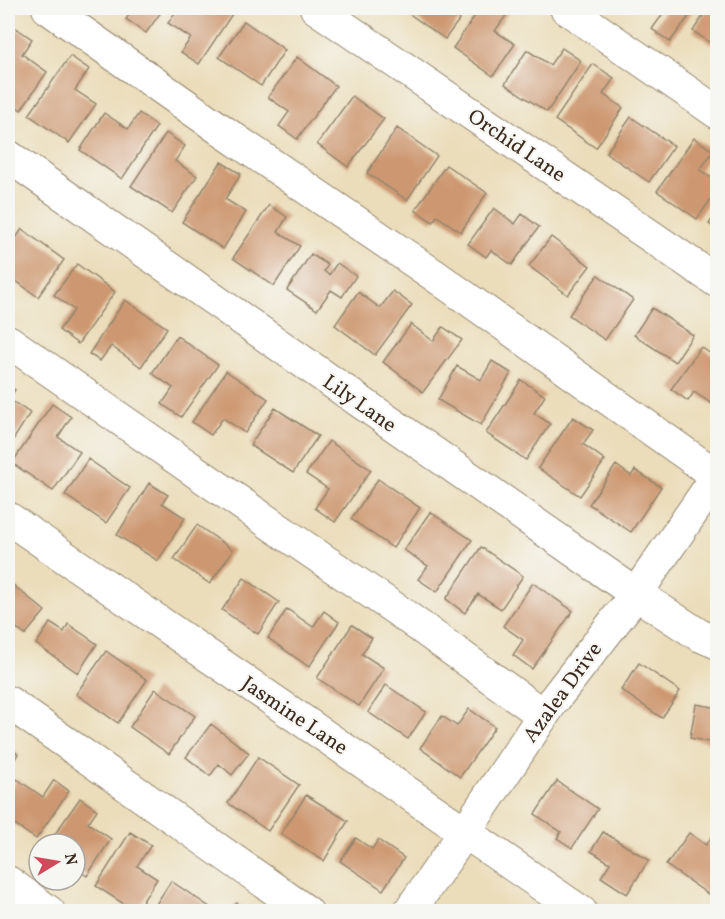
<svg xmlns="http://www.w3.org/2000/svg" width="725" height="919" font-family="Vollkorn,serif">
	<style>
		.building { fill: #cd9871 }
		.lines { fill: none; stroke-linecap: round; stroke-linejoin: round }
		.minor-casing { stroke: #93846c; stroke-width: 34 }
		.minor { stroke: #fff; stroke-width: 32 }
		.labels { text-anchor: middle; stroke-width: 4.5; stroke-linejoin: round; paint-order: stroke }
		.street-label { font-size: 21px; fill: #3b2a1e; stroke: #f6f6f2 }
	</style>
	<rect width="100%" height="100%" fill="#f6f6f2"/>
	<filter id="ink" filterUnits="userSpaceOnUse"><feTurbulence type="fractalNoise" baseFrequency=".0167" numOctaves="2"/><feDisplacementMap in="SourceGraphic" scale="12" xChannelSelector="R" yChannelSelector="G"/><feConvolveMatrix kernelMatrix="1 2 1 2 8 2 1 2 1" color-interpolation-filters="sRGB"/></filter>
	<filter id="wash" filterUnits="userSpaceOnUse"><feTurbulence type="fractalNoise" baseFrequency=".008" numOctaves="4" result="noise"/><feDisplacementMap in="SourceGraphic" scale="24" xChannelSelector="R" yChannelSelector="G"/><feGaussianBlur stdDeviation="1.35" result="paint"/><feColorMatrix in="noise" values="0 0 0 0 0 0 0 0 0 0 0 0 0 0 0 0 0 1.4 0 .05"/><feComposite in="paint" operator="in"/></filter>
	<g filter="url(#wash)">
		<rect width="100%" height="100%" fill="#ebddba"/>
		<g id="blocks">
			<path class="building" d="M134,8H164L146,33L126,19Z
				M178,8H229L234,11L199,64L181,52L191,38L168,23Z
				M405,8H468L445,39L404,10Z
				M480,8H507L510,10L495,31L515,44L493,76L453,48Z
				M663,8H695L670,42L652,29L666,10Z
				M708,8H718V48L693,31Z
				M244,21L285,50L261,86L219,57Z
				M13,26L32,39L22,54L47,72L21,110L8,101V35Z
				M562,48L581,61L547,112L505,84L527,50L550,65Z
				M70,56L89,69L75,90L96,104L69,143L29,115Z
				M297,57L336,86L297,139L279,126L289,112L268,97Z
				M593,64L614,78L603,94L623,108L596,148L555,120Z
				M352,96L384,119L348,167L317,144Z
				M104,113L128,129L139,113L157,126L122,179L80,150Z
				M631,117L674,146L649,182L606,153Z
				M397,128L437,156L407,200L367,173Z
				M166,133L185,146L175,161L197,176L172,213L131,186Z
				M694,138L713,151L700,170L718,182V189L697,219L657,191Z
				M221,162L241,174L225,199L246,212L223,249L182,222Z
				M446,165L487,193L461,232L437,216L433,222L415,210Z
				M269,205L287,217L278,232L300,246L274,286L233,258Z
				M494,208L515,224L522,214L539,227L512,265L491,250L486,257L468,244Z
				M718,211V230L709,224Z
				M22,229L64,260L38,297L8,275V250Z
				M551,237L590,266L568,295L529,266Z
				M311,254L328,265L324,271L329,275L337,263L356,276L342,297L331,290L317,310L287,290Z
				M77,264L115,292L78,344L59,330L74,310L54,295Z
				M598,275L633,300L605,340L569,315Z
				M393,291L412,305L375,355L335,325L358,292L380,308Z
				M125,300L167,328L141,367L111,346L100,361L89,354Z
				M652,308L693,335L675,362L634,335Z
				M411,324L433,341L443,327L462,340L423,392L383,362Z
				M177,336L218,365L181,417L162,404L173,388L152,373Z
				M701,347L718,359V408L694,392L688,401L671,389Z
				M492,361L511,373L481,425L438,400L457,366L481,380Z
				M226,371L268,399L245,433L223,418L211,435L192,422Z
				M521,380L545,396L534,413L550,424L526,460L486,433Z
				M8,385L15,390L9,399L30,413L8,448Z
				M52,404L71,417L58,437L80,452L53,491L12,463Z
				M275,408L318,436L293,473L250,445Z
				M573,417L593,430L583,444L605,460L580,496L538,468Z
				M329,441L371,470L335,522L315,508L328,489L306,474Z
				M88,459L130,488L106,523L65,495Z
				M616,465L631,476L635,470L661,487L631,532L589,504Z
				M378,479L420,508L393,548L351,519Z
				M149,483L168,495L162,503L185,518L158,561L117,535Z
				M430,512L472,540L437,592L418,579L428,566L404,550Z
				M197,525L233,550L210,584L174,559Z
				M481,547L523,576L501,609L478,594L465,613L446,599Z
				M244,578L279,602L258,634L222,610Z
				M8,581L45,611L25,635L8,621Z
				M533,583L573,611L532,669L513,655L523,640L503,626Z
				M287,609L313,627L324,611L339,622L309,667L268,638Z
				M50,623L64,632L68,624L97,644L78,673L36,644Z
				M352,625L372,638L362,654L384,668L359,706L317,678Z
				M106,651L147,680L118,723L76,694Z
				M639,663L680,691L662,718L621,690Z
				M386,685L426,712L408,739L368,712Z
				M155,689L195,716L169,754L130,727Z
				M696,704L718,708V744L690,738Z
				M469,709L495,727L460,777L420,748L442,716L457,726Z
				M211,724L249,753L232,775L219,764L210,776L186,757Z
				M8,747L18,754L8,770Z
				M258,757L299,785L268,831L228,803Z
				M17,779L43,797L54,780L69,791L36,839L8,820V793Z
				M557,781L598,809L572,848L557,838L561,832L535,814Z
				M306,795L348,821L324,861L281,834Z
				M80,798L97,810L88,823L111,839L87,876L75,868V844H48Z
				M718,828V880L708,894L666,865L689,833L706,845Z
				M130,832L151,845L137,866L157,879L136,912L96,886Z
				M603,832L649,860L627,894L601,877L610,863L591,851Z
				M356,838L372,849L378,840L404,858L383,890L340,861Z
				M171,881L214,910L213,912H151Z
				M237,903L246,912H230Z"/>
		</g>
	</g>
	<g filter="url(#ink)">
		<use href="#blocks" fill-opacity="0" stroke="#93846c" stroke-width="1.5"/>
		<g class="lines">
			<defs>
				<path id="minor" d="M48,8L227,134L434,275L717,476
					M316,8L718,282
					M566,8L718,113
					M8,156L636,594L699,635L718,643
					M8,341L278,529L397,610L543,715
					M8,518L581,912
					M8,702L307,912
					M8,882L49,912
					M409,912L465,832L550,705L636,594L718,475"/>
			</defs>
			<use href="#minor" class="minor-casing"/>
			<use href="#minor" class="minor"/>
		</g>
	</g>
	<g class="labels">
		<g class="street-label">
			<text transform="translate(517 145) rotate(34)" y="7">Orchid Lane</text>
			<text transform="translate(360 403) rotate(35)" y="7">Lily Lane</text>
			<text transform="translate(562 692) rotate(-54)" y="7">Azalea Drive</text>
			<text transform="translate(295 715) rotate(34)" y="7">Jasmine Lane</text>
		</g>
	</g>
	<rect width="725" height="919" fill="none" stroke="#f6f6f2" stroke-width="30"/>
	<g transform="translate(57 862) rotate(79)"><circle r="28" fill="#f6f6f2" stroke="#aba49d" stroke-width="1.5"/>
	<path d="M0-4.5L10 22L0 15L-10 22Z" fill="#d1495b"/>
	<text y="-9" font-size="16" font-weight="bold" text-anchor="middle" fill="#3b2a1e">N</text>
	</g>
</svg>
